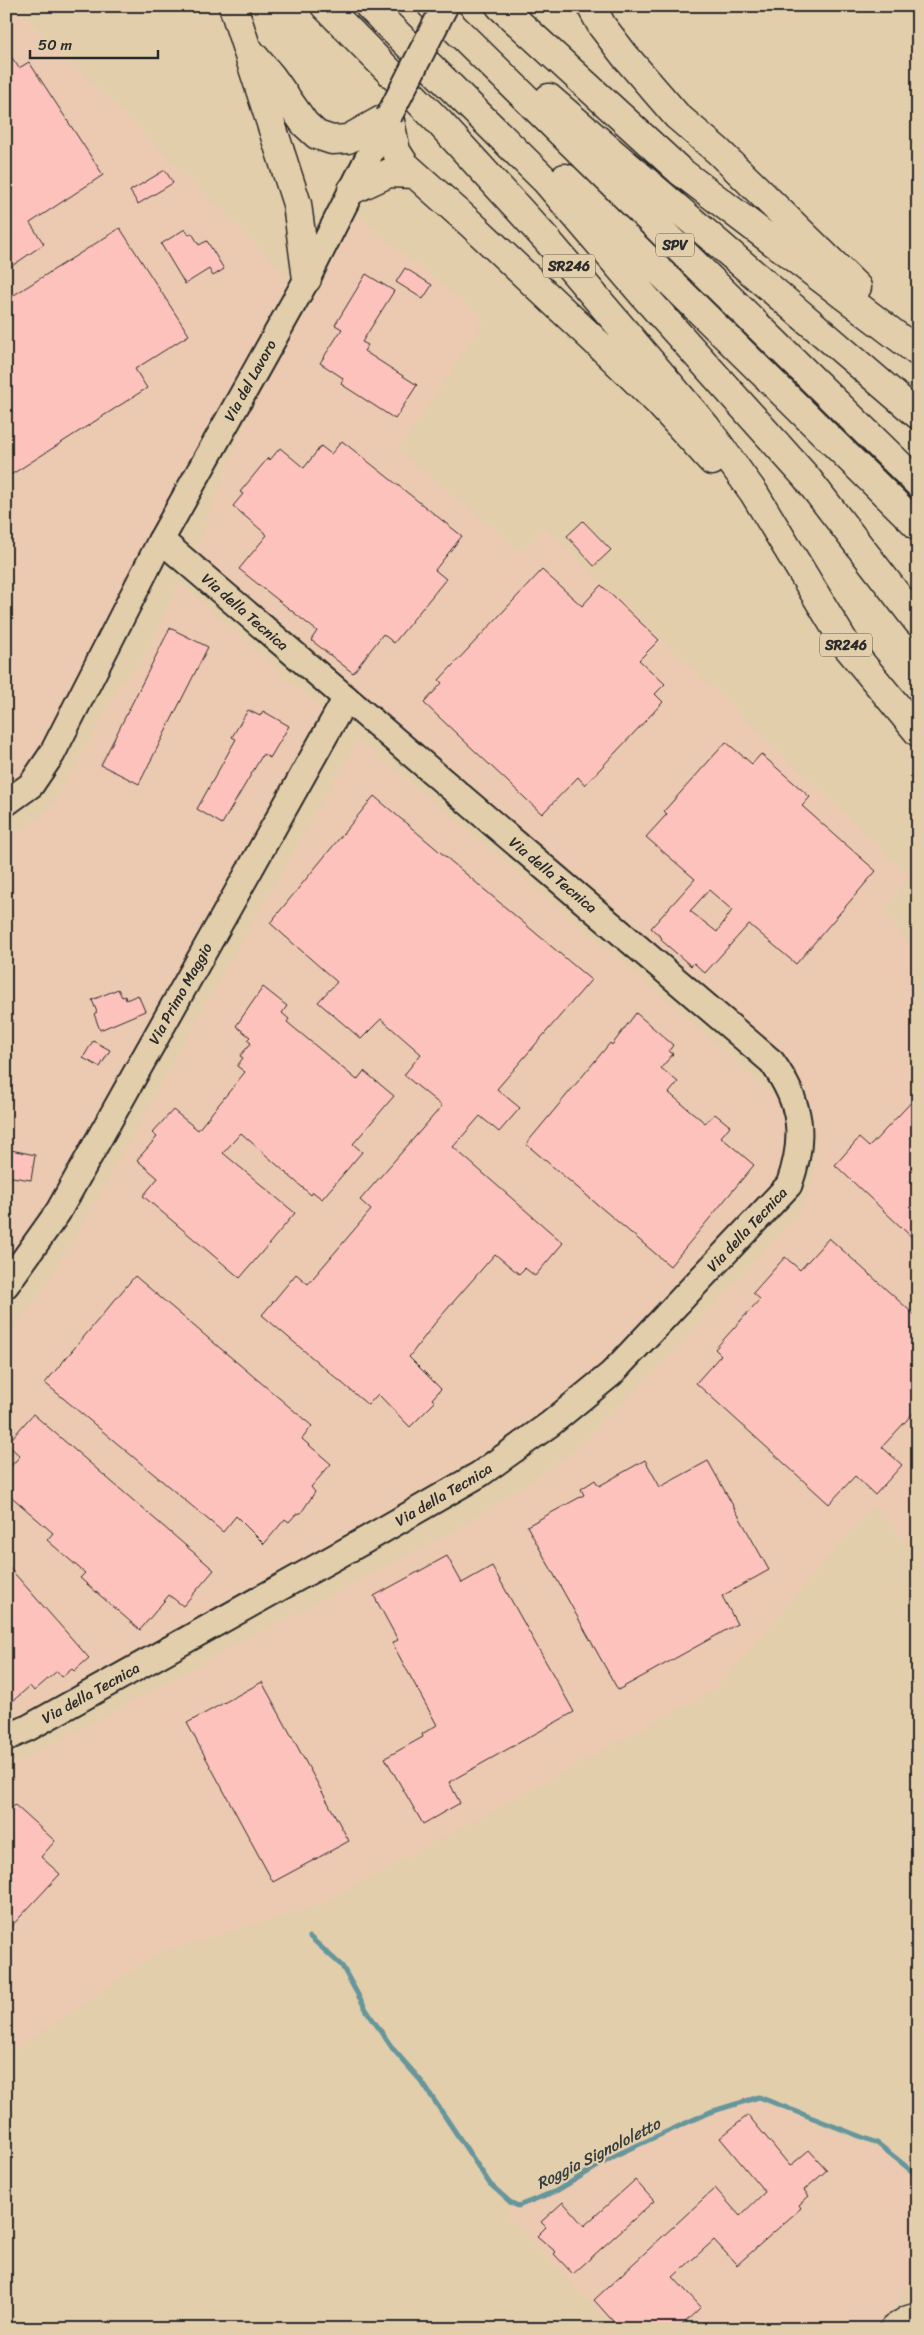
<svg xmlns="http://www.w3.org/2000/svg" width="924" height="2335" font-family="Sriracha,sans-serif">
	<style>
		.built { fill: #ebcab1 }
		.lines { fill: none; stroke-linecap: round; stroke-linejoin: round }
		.stream { stroke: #66969c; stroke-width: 5 }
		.building { fill: #fec2bc; stroke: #2b2b2b; fill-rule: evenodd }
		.minor-casing { stroke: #2b2b2b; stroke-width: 29 }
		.major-casing { stroke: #2b2b2b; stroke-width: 31 }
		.highway-casing { stroke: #2b2b2b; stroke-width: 31 }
		.minor { stroke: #e3ceac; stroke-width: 25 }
		.major { stroke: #e3ceac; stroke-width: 28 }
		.highway { stroke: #e3ceac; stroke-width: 28 }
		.minor-bridge-casing { stroke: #2b2b2b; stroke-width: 29; stroke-linecap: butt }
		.minor-bridge { stroke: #e3ceac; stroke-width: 25 }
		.labels { text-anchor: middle; stroke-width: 4.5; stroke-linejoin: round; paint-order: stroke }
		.shield { fill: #e3ceac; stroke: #625c52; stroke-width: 1 }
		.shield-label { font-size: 14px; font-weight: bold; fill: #2b2b2b }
		.street-label { font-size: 15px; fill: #2b2b2b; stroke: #e3ceac }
		.water-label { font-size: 16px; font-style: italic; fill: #353d3e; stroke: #e3ceac }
	</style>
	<rect width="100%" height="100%" fill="#e3ceac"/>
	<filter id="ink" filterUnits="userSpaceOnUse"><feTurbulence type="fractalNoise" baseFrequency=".02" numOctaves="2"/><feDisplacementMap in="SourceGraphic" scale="10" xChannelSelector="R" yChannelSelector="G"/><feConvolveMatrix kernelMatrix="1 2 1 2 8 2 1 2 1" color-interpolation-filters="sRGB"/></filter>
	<g filter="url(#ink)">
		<path class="built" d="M6,6H14L299,287L344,206L485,319L399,450L522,553L544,527L910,877L882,910L918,954V1554L872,1506L717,1688L320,1905L158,1953L6,2056V1767L87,1726L220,1653L448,1534L537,1477L578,1447L667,1358L800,1211L812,1185L816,1158L813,1115L801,1087L192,559L297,289L240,369L98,672L6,807Z
			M180,583L338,723L6,1296V834L20,830L39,818L54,803L93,737L120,683L141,663Z
			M358,740L463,826L673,1005L780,1102L788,1121L787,1179L562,1427L6,1739V1338L41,1293L90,1212L214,989Z
			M748,2095L918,2166V2272L880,2329H616L504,2212Z"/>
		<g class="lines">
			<path class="stream" d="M310,1937L342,1966L367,2011L393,2049L422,2082L490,2184L510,2202L518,2206L556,2191L618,2154L710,2112L759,2097L877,2143L918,2176"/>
		</g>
		<path class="building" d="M6,49L19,68L29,62L103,175L30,223L44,244L6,270Z
			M165,170L173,183L138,204L130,191Z
			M120,228L189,335L135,369L147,388L6,478V300Z
			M185,229L189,235L192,233L199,245L207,241L224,269L213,276L209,269L185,284L161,244Z
			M405,268L432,285L423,299L396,282Z
			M366,274L394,291L362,342L368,345L364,351L417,385L395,419L341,384L343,378L320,363L342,329L335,325Z
			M342,441L462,536L435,570L446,579L394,643L383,634L353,673L311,640L317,631L239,569L267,535L233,506L243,494L240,492L268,458L270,460L280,448L304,468L321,446L331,454Z
			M583,521L611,550L594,566L567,536Z
			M542,570L582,606L601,585L659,640L639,660L665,684L655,694L663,702L585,785L578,777L542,814L424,703L442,683L439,680Z
			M170,628L208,647L139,784L101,765Z
			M248,710L260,716L263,711L289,726L270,758L263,754L222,824L197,809L236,739L232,737Z
			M726,742L752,764L761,754L810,797L802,806L876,871L796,964L749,924L705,973L694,963L691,966L661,940L662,938L651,928L695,879L646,837L667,814L664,811ZM709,890L732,910L717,932L690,911Z
			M374,796L591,980L497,1089L520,1108L499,1132L480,1116L453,1147L563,1243L535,1276L525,1268L519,1274L495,1254L435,1323L409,1357L441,1389L432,1399L435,1402L410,1427L378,1394L368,1405L262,1315L296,1274L308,1284L371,1210L360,1200L442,1106L404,1075L421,1054L381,1019L361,1039L318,1002L337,982L270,923Z
			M263,987L287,1006L282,1013L289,1019L287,1022L357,1080L364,1071L394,1096L353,1144L362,1152L322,1199L313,1192L311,1195L241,1133L223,1153L295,1213L240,1278L143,1196L158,1178L137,1160L157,1137L152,1133L173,1110L198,1130L245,1072L237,1066L243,1058L240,1056L251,1043L247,1040L250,1037L236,1026Z
			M118,989L122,997L125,996L126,1000L138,995L145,1011L100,1030L94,1014L97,1012L92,1000Z
			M636,1013L673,1045L669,1051L673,1054L661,1068L678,1082L669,1093L705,1123L715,1114L730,1126L721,1137L754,1165L670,1266L526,1144L610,1043L612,1045Z
			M93,1041L110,1050L100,1067L83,1058Z
			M918,1095V1243L835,1165L859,1138L869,1147Z
			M6,1149L35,1155L31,1180L6,1176Z
			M829,1238L918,1318V1408L882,1447L902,1465L875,1495L855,1476L829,1504L696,1383L721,1355L715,1349L760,1299L753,1293L785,1257L800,1270Z
			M135,1276L312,1426L302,1439L331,1464L311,1487L315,1492L301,1513L296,1514L289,1522L285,1519L264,1544L236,1516L223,1532L45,1383Z
			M33,1414L214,1570L183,1606L169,1595L140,1630L80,1578L85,1573L47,1540L53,1533L6,1492V1472L20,1456L7,1444Z
			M645,1460L660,1487L708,1461L769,1570L722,1596L737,1624L618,1690L527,1526L584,1495L581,1489L595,1480L599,1486Z
			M447,1556L462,1583L492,1566L574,1712L449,1782L460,1803L423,1824L385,1758L423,1737L422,1734L437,1725L392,1643L398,1640L374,1596Z
			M6,1564L89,1658L74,1671L72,1669L62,1677L57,1671L34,1691L30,1686L6,1707Z
			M262,1682L349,1841L273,1882L187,1723Z
			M15,1805L55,1841L41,1857L60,1874L6,1932V1814Z
			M748,2115L790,2166L809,2150L827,2170L804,2190L809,2196L799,2205L801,2208L737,2265L714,2240L673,2277L701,2307L678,2329H620L594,2300L715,2188L740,2216L765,2192L720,2138Z
			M635,2180L654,2201L573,2274L554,2254L556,2252L537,2236L546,2227L541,2222L563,2202L584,2226Z"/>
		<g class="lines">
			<defs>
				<g id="minor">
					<path id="s1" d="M6,803L31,785L52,754L161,540L307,279L389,116"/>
					<path id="s2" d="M6,1285L58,1212L346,698"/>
					<path id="s3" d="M6,1738L28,1728L362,1542L480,1474L550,1424L611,1374L789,1185C806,1137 802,1104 772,1062L161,540"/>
				</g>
				<path id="major" d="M894,2329L908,2320L918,2317"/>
				<path id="highway" d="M233,6L297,204L307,279
					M325,6L439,122L547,240L706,427L754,493L846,645L918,732
					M369,6L546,181L645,297L806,477L918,622
					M432,6L918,483
					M500,6L680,171L918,352
					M591,6L602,26L625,56L677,116L718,151L857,287
					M247,48L271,76L305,124L317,135L332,140L348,139L389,116L396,151L405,165L471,224L610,355L659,403L712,461
					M549,98L918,415
					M565,178L918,526
					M352,190L389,173L414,174"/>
			</defs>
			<use href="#minor" class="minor-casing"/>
			<use href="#major" class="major-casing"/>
			<use href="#highway" class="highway-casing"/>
			<use href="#minor" class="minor"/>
			<use href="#major" class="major"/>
			<use href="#highway" class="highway"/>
			<defs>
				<path id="minor-bridge" d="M389,116L445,6"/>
			</defs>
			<use href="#minor-bridge" class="minor-bridge-casing"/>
			<use href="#minor-bridge" class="minor-bridge"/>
		</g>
	</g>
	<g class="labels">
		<g class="shield">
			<rect x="656" y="233.5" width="38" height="23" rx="4"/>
			<rect x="543" y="254.5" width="52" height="23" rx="4"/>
			<rect x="820" y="633.5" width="52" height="23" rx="4"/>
		</g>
		<g class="shield-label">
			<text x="675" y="250">SPV</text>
			<text x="569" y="271">SR246</text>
			<text x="846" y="650">SR246</text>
		</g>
		<g class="street-label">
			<text dy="5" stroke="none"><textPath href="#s1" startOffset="491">Via del Lavoro</textPath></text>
			<text transform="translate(245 612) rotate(41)" y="5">Via della Tecnica</text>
			<text transform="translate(553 875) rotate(40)" y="5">Via della Tecnica</text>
			<text dy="5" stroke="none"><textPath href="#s2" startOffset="340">Via Primo Maggio</textPath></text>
			<text dy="5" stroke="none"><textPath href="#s3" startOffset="906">Via della Tecnica</textPath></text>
			<text dy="5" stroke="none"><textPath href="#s3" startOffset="501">Via della Tecnica</textPath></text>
			<text dy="5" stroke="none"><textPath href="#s3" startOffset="96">Via della Tecnica</textPath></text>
		</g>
		<g class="water-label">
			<text transform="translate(598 2153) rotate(-27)" y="6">Roggia Signololetto</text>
		</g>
	</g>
	<rect width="924" height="2335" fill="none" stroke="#e3ceac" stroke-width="25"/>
	<rect x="12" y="12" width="899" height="2310" fill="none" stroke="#2b2b2b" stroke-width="2" filter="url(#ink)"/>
	<path d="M30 50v8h128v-8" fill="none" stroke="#2b2b2b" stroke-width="2.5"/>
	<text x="38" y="50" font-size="15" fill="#2b2b2b" stroke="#e3ceac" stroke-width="4" paint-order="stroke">50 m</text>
</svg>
